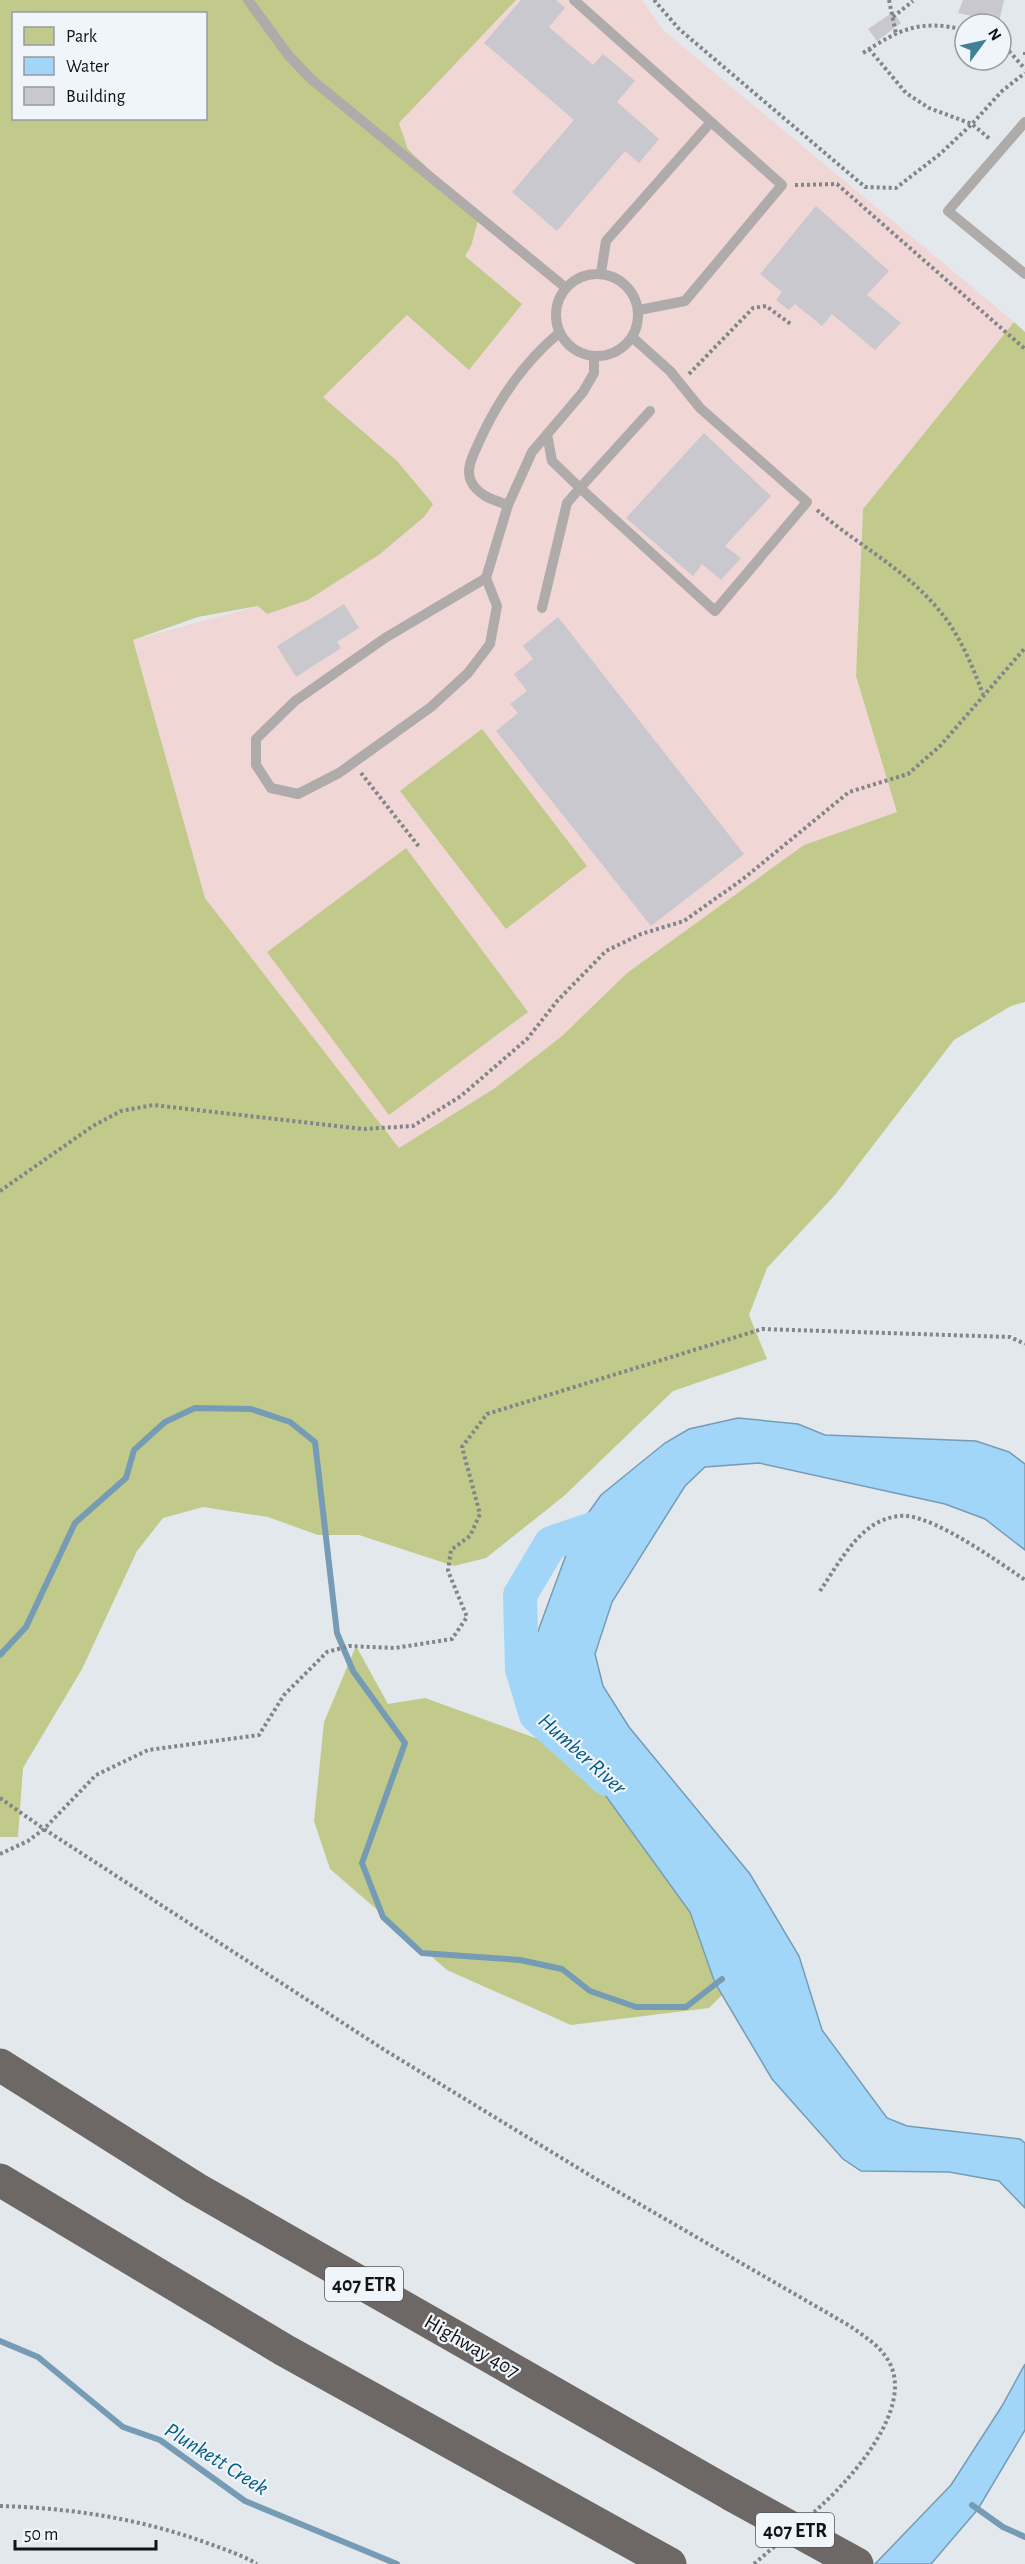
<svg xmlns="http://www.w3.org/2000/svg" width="1025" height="2564" font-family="'Alegreya Sans',sans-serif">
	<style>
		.commercial { fill: #f1d6d6 }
		.green { fill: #c1c98b; fill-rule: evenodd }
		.water { fill: #a1d6f9; stroke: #769cb5; stroke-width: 1.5 }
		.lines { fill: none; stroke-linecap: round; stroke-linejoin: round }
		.stream { stroke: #769cb5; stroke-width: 6 }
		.river { stroke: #a1d6f9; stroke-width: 34 }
		.building { fill: #c9c8ce }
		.path { stroke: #828589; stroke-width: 4; stroke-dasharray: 3 3; stroke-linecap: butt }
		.service { stroke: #aeabaa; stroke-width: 10 }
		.motorway { stroke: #6d6765; stroke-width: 33 }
		.motorway-bridge { stroke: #6d6765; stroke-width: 33 }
		.labels { text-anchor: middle; stroke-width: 4.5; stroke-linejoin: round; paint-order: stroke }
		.shield { fill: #f0f5fb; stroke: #55575a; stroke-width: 1.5 }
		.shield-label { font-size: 20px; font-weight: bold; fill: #121315 }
		.street-label { font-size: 21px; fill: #121315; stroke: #f0f5fb }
		.water-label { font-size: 22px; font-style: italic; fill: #025a83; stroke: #f0f5fb }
	</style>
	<rect width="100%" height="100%" fill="#e3e8ed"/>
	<path class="commercial" d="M516,0H642L663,30L1014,322L863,509L856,676L898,812L804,845L627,973L562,1036L495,1088L399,1148L205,898L133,640L258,606L267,614L432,504L397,461L322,397L462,261L479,217L408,148L399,122Z"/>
	<path class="green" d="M0,0H516L399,123L408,149L479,217L471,246L465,256L522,304L469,370L407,315L323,397L397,461L433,504L425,516L380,554L308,600L267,614L258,606L198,617L133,640L205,898L399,1148L495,1088L562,1036L627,973L804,845L897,812L856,676L863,509L1014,322L1025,332V1002L1011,1006L954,1040L835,1195L767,1268L749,1315L767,1359L673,1391L564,1496L486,1558L454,1566L359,1535H318L268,1517L203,1507L163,1518L137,1551L82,1669L23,1768L18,1837H0ZM14,14H206V118H14Z
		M482,729L587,866L506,929L400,791Z
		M406,848L528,1012L389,1115L267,952Z
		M356,1646L388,1704L425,1698L574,1752L690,1912L715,1983L722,1995L709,2008L571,2025L447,1970L330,1869L314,1821L324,1722Z"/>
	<path class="water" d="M738,1418L798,1424L825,1435L976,1441L1009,1452L1025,1464V1550L985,1519L945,1504L759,1463L705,1467L685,1486L612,1602L595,1654L603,1686L629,1727L750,1874L799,1956L822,2030L887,2118L907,2126L1020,2139L1025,2143V2208L999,2181L949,2172L861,2171L843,2159L772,2079L715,1983L690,1912L574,1752L526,1664L574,1533L601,1495L665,1443L689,1429Z
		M1025,2364V2430L978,2509L931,2564H875L951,2485L1002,2406Z"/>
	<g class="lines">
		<path class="stream" d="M0,1655L26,1627L75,1523L126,1478L134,1450L165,1422L195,1408L251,1409L290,1422L315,1442L337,1633L353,1671L405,1743L362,1863L383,1917L422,1953L520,1960L562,1969L590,1991L636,2007H686L722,1979
			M0,2341L38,2357L123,2427L160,2440L245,2501L397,2564
			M972,2505L1003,2527L1025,2537"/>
		<path class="river" d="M607,1779L536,1715L522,1669L520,1595L551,1543L604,1525L613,1513"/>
	</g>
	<path class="building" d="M521,0H556L565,8L549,27L593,65L603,54L635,81L617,102L659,139L639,163L625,151L557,231L512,192L574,120L484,43Z
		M963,0H1004L999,22L958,13Z
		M893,12L901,23L877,41L868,29Z
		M816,206L889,271L867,295L901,323L875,350L832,314L822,326L795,304L789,310L776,300L782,292L760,274Z
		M704,433L771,496L725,546L741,558L721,580L702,564L693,576L626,518Z
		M344,604L359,628L337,642L341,648L296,677L277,646Z
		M558,617L744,854L651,926L496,731L518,713L510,704L527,691L514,674L533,659L523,646Z"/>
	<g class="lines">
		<path class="path" d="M654,0L679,29L865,187L896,188L940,154L972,124L1002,91L1025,73
			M889,0L896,34
			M893,17L913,1
			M1001,42L1025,69
			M869,49L906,93L929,108L972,124L991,140
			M1025,52V58
			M863,53C900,29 920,19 965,30
			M795,185L837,184L1025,349
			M689,374L753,308L766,306L792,325
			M817,510C856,544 904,568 938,609C959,633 972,665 983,694
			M361,773L420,848
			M0,1191L93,1126L121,1111L153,1105L363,1129L413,1126L461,1096L527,1039L558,1000L606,951L641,934L684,921L743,879L849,792L908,774L940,746L1025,648
			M820,1591C835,1569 850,1541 872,1526C882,1519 895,1515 907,1516C938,1519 999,1562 1025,1580
			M0,1798L44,1829L383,2049L596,2179L850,2326C864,2336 879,2345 888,2360C917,2408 848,2483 814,2512
			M0,1854L28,1841L44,1829L96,1775L148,1750L259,1735L284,1695L327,1652L349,1646L395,1648L452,1639L467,1617L448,1571L451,1550L470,1536L480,1514L462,1447L487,1414L762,1329L1010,1337L1025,1344
			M0,2506C72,2508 142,2519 210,2544C226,2550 242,2555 257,2564
			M754,2564L775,2546"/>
		<path class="service" d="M248,0L289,56L311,79L566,288
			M574,0L711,122L606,241L601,273
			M1025,122L948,211L1025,274
			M556 315a41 41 0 1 1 82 0a41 41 0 1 1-82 0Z
			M639,310L685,301L782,185L711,122
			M632,337L670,371L700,408L807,502L715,611L580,488L650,411
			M508,505C494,500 478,496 471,481C465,468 474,454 479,442C498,400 524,362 560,332
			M486,578L385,638L295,701L256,739V765L271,788L298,794L339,773L431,707L468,673L490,644L497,606L486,578L508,505L532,452L583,392L594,373V356
			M542,608L567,503L580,488L552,461L547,434"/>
		<path class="motorway" d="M0,2065L195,2188L732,2495
			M0,2180L284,2350L670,2564"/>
		<path class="motorway-bridge" d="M732,2495L857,2564"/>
	</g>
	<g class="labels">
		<g class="shield">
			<rect x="325" y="2267" width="78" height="34" rx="4.5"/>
			<rect x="756" y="2513" width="78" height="34" rx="4.5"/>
		</g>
		<g class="shield-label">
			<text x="364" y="2291">407 ETR</text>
			<text x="795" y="2537">407 ETR</text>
		</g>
		<g class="street-label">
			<text transform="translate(472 2346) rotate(30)" y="7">Highway 407</text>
		</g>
		<g class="water-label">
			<text transform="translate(583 1753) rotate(42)" y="8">Humber River</text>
			<text transform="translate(217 2458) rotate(32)" y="8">Plunkett Creek</text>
		</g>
	</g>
	<rect x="12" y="12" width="195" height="108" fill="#f0f5fb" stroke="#979b9f" stroke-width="1.5"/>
	<rect x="24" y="27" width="30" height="18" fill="#c1c98b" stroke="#979b9f" stroke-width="1.5"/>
	<text x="66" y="42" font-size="18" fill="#121315">Park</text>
	<rect x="24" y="57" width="30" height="18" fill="#a1d6f9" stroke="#979b9f" stroke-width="1.5"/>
	<text x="66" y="72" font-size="18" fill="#121315">Water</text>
	<rect x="24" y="87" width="30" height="18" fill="#c9c8ce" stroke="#979b9f" stroke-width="1.5"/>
	<text x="66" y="102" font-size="18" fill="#121315">Building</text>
	<g transform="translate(983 42) rotate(57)"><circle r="28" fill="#f0f5fb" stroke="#979b9f" stroke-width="1.5"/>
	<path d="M0-4.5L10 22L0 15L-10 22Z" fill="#428096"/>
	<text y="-9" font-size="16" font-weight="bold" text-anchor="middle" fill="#121315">N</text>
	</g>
	<path d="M15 2540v9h141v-9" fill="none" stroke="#121315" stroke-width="3"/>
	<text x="24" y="2540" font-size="18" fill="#121315" stroke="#f0f5fb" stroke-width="4.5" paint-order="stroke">50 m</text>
</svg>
